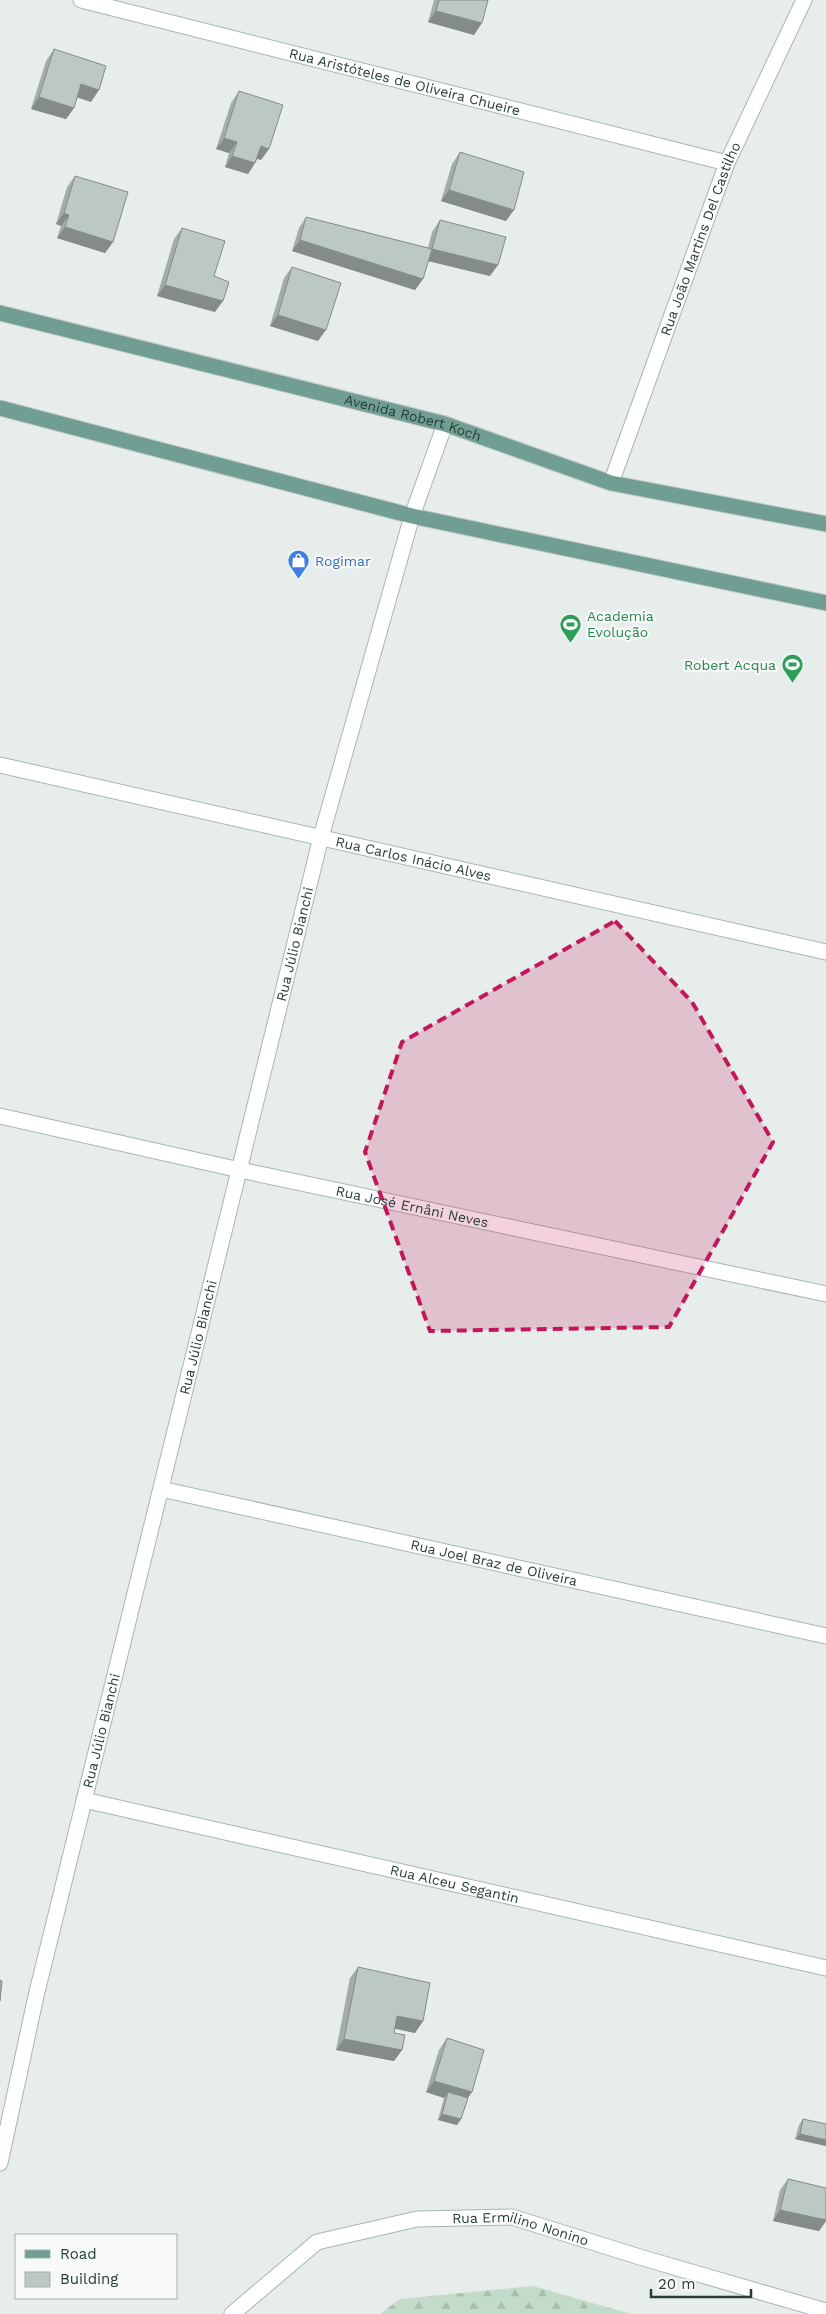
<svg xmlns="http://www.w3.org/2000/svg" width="826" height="2314" font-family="'Work Sans',sans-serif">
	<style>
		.forest { fill: url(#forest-firs) }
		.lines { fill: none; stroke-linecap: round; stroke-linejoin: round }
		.minor-casing { stroke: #a9b5b1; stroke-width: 17 }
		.primary-casing { stroke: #c3c9c7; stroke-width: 17 }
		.minor { stroke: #fff; stroke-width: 15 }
		.primary { stroke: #709e92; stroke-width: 15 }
		.wall { fill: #a2aca8 }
		.shaded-wall { fill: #848c88 }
		.building { fill: #bcc8c3; stroke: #848c88 }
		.marked { fill: #c2185b; fill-opacity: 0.2; stroke: #c2185b; stroke-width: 4; stroke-dasharray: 10 6; stroke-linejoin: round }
		.labels { text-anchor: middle; stroke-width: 4.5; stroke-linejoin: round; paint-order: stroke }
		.street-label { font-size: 14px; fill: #273e38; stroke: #f7faf8 }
		.shop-label { font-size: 14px; fill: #366cbe; stroke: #f7faf8; text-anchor: start }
		.leisure-label { font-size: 14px; fill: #27864d; stroke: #f7faf8; text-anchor: start }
	</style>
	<defs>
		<pattern id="forest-firs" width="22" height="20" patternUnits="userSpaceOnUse" patternTransform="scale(1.25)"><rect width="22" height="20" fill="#c2dcc9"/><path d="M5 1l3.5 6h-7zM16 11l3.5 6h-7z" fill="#a7bead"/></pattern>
	</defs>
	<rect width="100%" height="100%" fill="#e6edea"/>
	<path class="forest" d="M533,2286L631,2314H380L400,2299Z"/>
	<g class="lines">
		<defs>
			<g id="minor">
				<path id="s1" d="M81,0L727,163"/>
				<path id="s2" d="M611,483L727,163L804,0"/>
				<path id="s3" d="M0,765L826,952"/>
				<path id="s4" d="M0,1116L240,1170L826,1294"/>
				<path id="s5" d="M161,1489L826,1636"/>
				<path id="s6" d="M84,1800L826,1968"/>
				<path id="s7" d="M0,2163L36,1996L321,837L412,516L445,424"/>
				<path id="s8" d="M232,2314L317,2242L417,2219L512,2217L643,2258L826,2311"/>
			</g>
			<g id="primary">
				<path id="s9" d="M0,313L445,424L611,483L826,524"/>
				<path d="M0,408L412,516L826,603"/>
			</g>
		</defs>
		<use href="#minor" class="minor-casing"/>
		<use href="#primary" class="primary-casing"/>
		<use href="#minor" class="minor"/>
		<use href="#primary" class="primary"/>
	</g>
	<path class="wall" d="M434,0H488L474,35L428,22Z
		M54,49L91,102L77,97L74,108L66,119L31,109L46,61Z
		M239,91L261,160L257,159L255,163L248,174L225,167L229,153L216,149L231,103Z
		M460,152L506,221L441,201L452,164Z
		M75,176L113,242L105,253L57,238L61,226L56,224L67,187Z
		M306,217L428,248L432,232L440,220L490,276L428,261L423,279L415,290L292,251L299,228Z
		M182,228L214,276L215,312L157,296L174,239Z
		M292,267L318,341L270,326L284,278Z
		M358,1967L423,2021L415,2033L395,2029L394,2033L402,2050L394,2061L336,2050L350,1978Z
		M447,2038L472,2092L468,2098L461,2119L457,2125L438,2120L444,2098L426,2092L439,2050Z
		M803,2119L826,2124V2146L795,2139L799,2125Z
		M788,2179L826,2188V2221L819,2231L773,2221L780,2190Z"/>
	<path class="shaded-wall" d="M436,11L482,23L474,35L428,22Z
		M81,84L99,90L91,102L73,96Z
		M39,97L74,108L66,119L31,109Z
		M224,138L237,142L229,153L216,149Z
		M261,146L269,149L261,160L253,157Z
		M232,156L255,163L248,174L225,167Z
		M449,190L514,210L506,221L441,201Z
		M64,213L69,215L61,226L56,224Z
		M65,227L113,242L105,253L57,238Z
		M300,240L423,279L415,290L292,251Z
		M432,249L498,265L490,276L424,260Z
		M165,285L223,301L215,312L157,296Z
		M278,315L326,330L318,341L270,326Z
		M397,2016L423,2021L415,2033L389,2027Z
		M344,2039L402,2050L394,2061L336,2050Z
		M434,2081L472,2092L464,2103L448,2092L444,2098L426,2092Z
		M442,2114L461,2119L457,2125L438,2120Z
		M800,2134L826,2140V2146L795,2139Z
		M780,2210L826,2220V2221L819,2231L773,2221Z"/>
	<path class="building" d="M439,0H488L482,23L436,11Z
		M54,49L106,66L99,90L81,84L74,108L39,97Z
		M239,91L283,105L269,149L261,146L255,163L232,156L237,142L224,138Z
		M460,152L524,172L514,210L449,190Z
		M75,176L128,192L113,242L65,227L69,215L64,213Z
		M306,217L432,249L423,279L300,240Z
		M440,220L506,237L498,265L432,249Z
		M182,228L225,241L214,276L229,282L223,301L165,285Z
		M292,267L341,283L326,330L278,315Z
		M358,1967L430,1983L423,2021L397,2016L394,2033L405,2035L402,2050L344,2039Z
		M0,1980L2,1981L0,2001Z
		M447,2038L484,2050L472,2092L434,2081Z
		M448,2092L468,2098L461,2119L442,2114Z
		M803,2119L826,2124V2140L800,2134Z
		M788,2179L826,2188V2220L780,2210Z"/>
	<path class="marked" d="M615,921L692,1002L773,1142L669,1327L430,1331L365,1152L402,1042Z"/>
	<defs>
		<symbol id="shop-pin" viewBox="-11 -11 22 30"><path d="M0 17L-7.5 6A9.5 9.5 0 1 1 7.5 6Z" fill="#3f7fe0" stroke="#f7faf8"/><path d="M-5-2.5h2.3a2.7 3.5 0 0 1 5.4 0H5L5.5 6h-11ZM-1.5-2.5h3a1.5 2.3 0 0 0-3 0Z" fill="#fff"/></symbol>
		<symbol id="stadium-pin" viewBox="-11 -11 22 30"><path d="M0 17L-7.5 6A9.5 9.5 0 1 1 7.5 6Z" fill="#2e9e5b" stroke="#f7faf8"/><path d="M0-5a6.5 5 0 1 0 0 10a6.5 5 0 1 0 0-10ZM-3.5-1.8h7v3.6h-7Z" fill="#fff"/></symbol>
	</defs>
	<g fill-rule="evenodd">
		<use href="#shop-pin" x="286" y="548" width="25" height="34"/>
		<use href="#stadium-pin" x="558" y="612" width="25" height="34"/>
		<use href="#stadium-pin" x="780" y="652" width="25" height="34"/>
	</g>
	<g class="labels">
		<g class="street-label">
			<text dy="5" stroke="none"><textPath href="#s1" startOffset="334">Rua Aristóteles de Oliveira Chueire</textPath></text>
			<text dy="5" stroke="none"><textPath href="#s2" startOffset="260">Rua João Martins Del Castilho</textPath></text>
			<text dy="5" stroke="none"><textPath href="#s9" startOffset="426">Avenida Robert Koch</textPath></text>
			<text dy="5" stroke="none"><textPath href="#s3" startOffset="424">Rua Carlos Inácio Alves</textPath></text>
			<text dy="5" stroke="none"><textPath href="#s7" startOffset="1254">Rua Júlio Bianchi</textPath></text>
			<text dy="5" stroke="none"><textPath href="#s4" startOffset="422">Rua José Ernâni Neves</textPath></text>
			<text dy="5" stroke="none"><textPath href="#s7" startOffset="849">Rua Júlio Bianchi</textPath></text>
			<text dy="5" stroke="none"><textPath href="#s5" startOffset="341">Rua Joel Braz de Oliveira</textPath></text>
			<text dy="5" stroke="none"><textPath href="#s7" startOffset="444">Rua Júlio Bianchi</textPath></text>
			<text dy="5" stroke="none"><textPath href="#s6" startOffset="380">Rua Alceu Segantin</textPath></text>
			<text dy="5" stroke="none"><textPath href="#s8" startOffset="319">Rua Ermilino Nonino</textPath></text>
		</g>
		<g class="shop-label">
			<text x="315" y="566">Rogimar</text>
		</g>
		<g class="leisure-label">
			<text x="587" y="621">Academia<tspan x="587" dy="16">Evolução</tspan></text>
			<text x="776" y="670" text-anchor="end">Robert Acqua</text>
		</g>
	</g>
	<rect x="15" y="2234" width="162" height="65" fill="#f7faf8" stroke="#a4afab"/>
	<rect x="25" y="2250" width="25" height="8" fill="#709e92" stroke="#a4afab"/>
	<text x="60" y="2259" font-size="15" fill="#273e38">Road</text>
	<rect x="25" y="2272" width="25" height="15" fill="#bcc8c3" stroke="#a4afab"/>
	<text x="60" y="2284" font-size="15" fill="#273e38">Building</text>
	<path d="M651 2289v8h100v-8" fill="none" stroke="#273e38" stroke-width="2.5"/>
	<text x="658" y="2289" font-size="15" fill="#273e38" stroke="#f7faf8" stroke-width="4" paint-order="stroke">20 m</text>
</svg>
